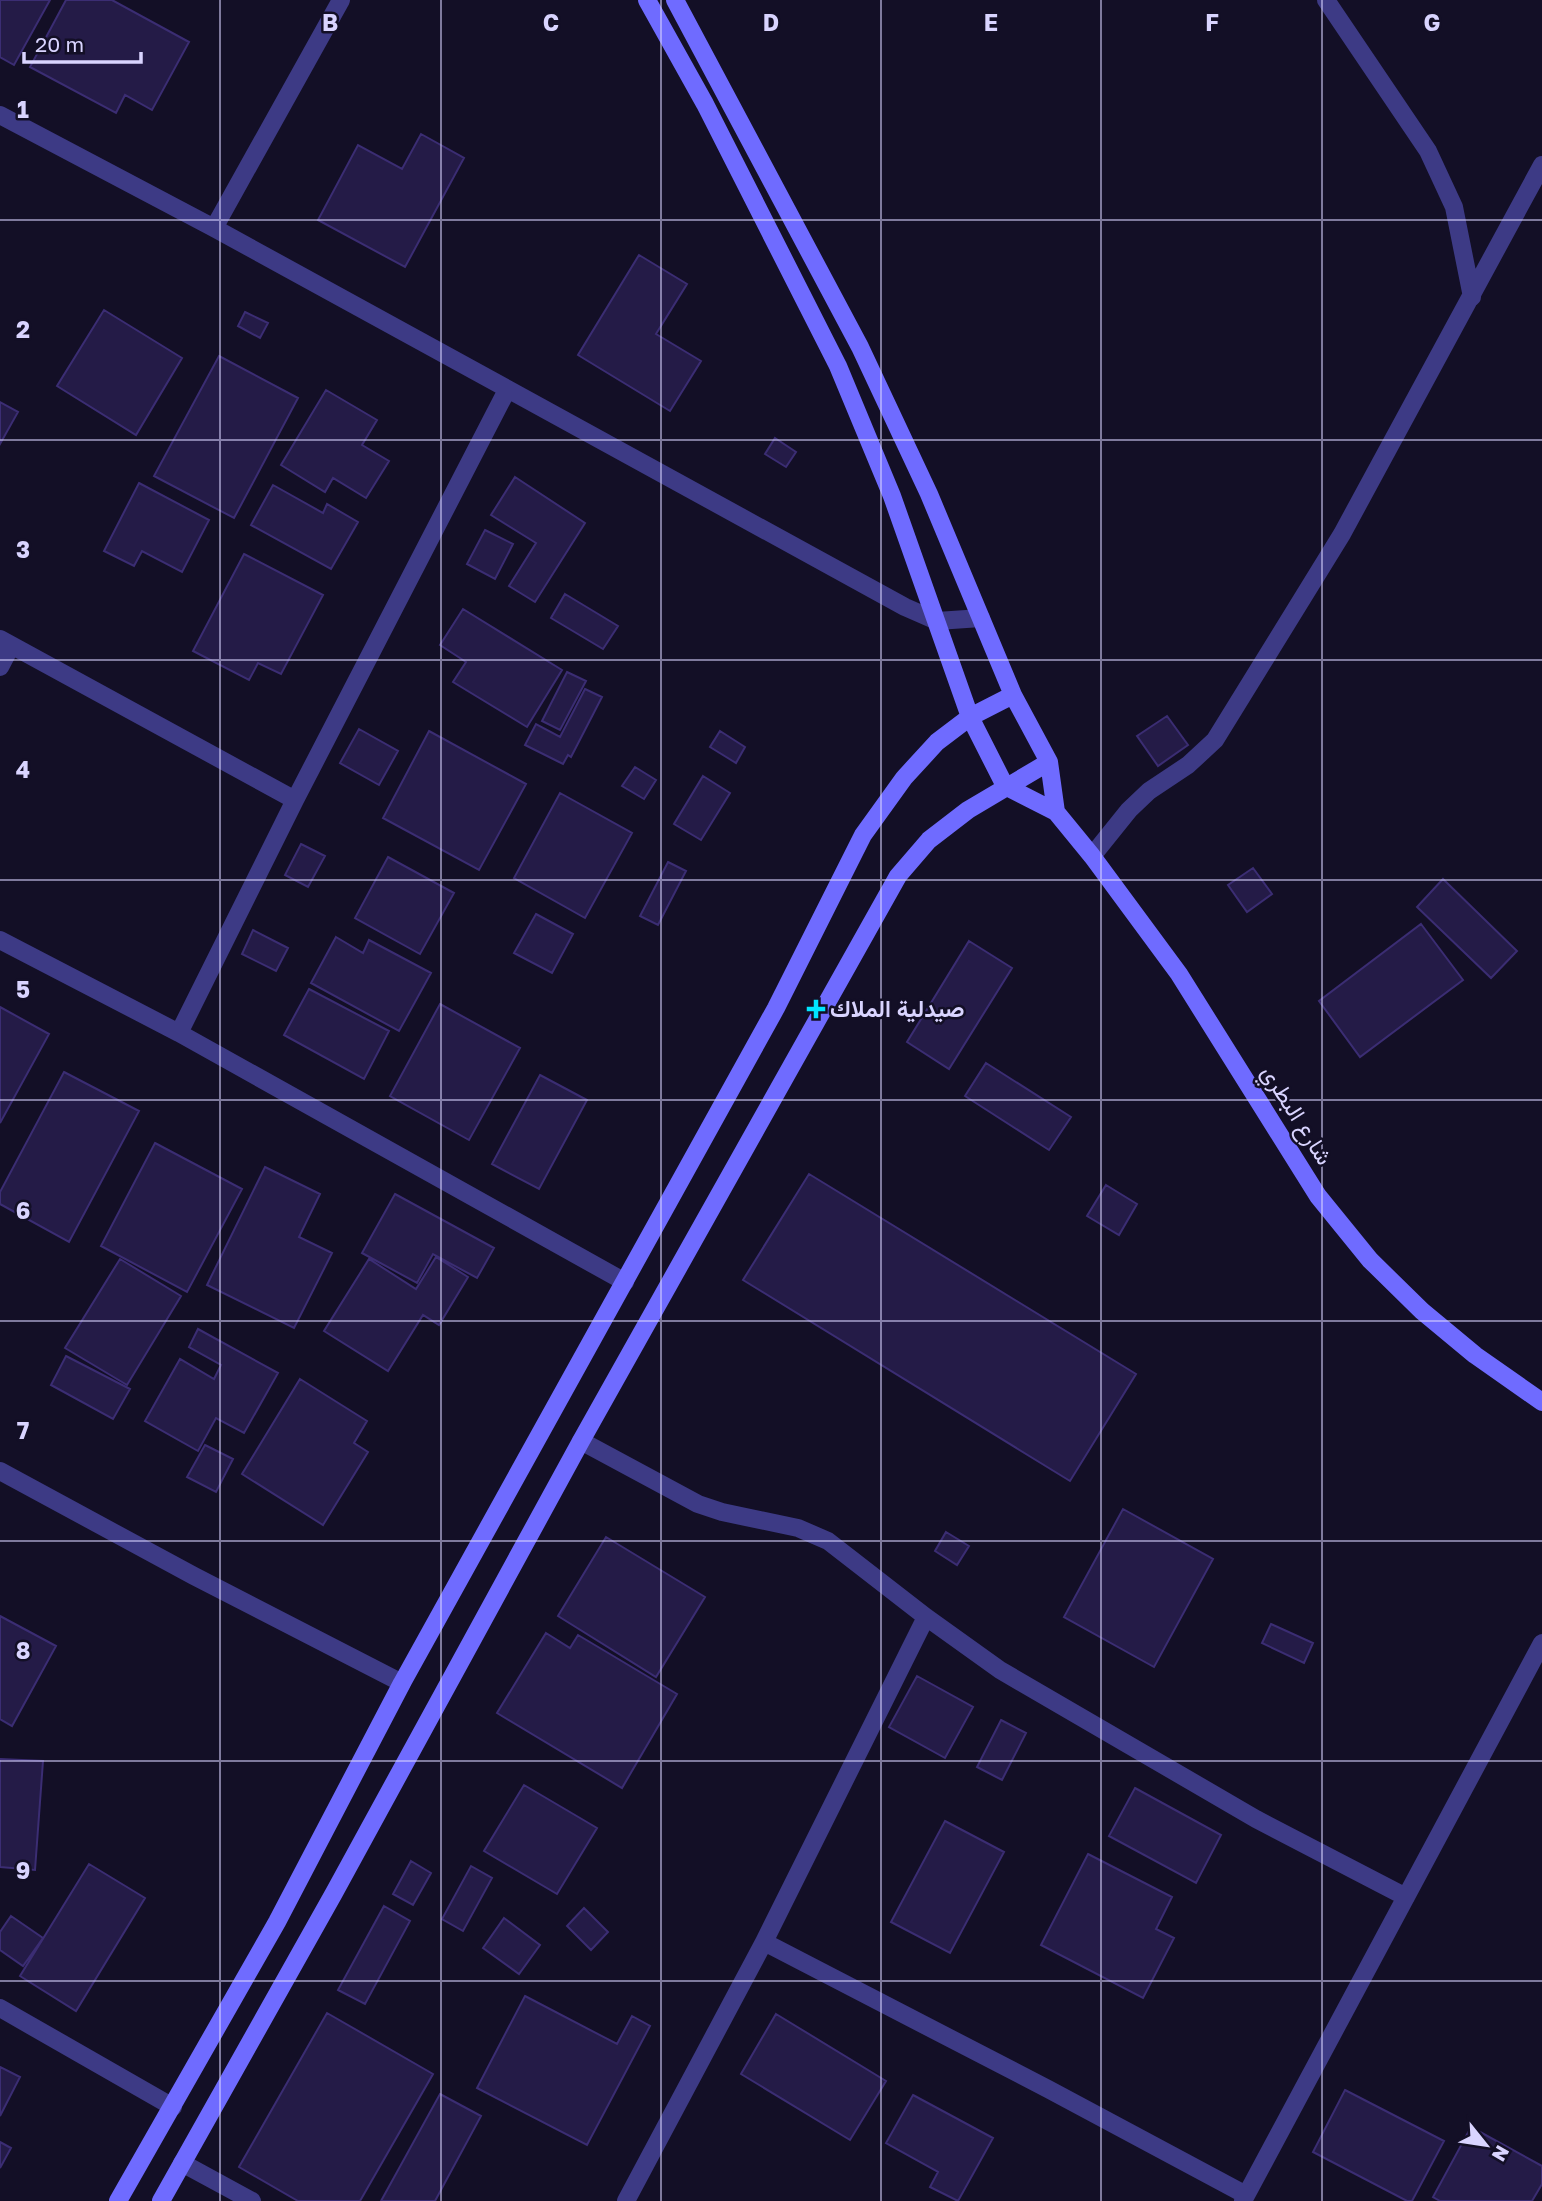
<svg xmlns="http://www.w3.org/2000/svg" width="1542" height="2201" font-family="'Golos Text',Vazirmatn,sans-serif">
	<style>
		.building { fill: #241b47; stroke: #3b2d73; stroke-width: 2 }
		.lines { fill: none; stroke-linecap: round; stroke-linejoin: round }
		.street { stroke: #3d3a85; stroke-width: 18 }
		.secondary { stroke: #6f6bff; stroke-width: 18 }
		.grid { fill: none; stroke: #d9d4ff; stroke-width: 2; stroke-opacity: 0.55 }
		.poi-dot { fill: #00e5ff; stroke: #130f26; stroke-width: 2.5 }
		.labels { text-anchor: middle; stroke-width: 5; stroke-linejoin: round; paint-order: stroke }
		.poi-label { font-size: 23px; font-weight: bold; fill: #d9d4ff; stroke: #130f26; text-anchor: start }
		.street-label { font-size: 23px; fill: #d9d4ff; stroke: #130f26 }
		.grid-label { font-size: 23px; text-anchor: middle; font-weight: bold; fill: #d9d4ff; stroke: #130f26; stroke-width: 5; stroke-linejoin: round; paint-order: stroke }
	</style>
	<rect width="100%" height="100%" fill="#130f26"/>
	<path class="building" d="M0,0H50L14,65L0,57Z
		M66,0H112L189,42L152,110L125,95L116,113L30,67Z
		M421,134L464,158L405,267L318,220L358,145L402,169Z
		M639,255L687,284L656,334L701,361L670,411L578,355Z
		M104,310L182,358L136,435L57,386Z
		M245,312L268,323L260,338L238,326Z
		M219,356L298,398L234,518L154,476Z
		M326,390L377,420L362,445L389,461L366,498L333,478L325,492L281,465Z
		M0,402L18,412L0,444Z
		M775,438L796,452L786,467L765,454Z
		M515,477L585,523L535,602L509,586L536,543L491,515Z
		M139,483L209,520L182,572L142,551L134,566L104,551Z
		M273,485L323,513L327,504L358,522L331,569L251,525Z
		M485,530L513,544L495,579L467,564Z
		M244,554L323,595L281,674L258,663L249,680L193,651Z
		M565,594L618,626L603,649L551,618Z
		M463,609L562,670L527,727L453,682L466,662L440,645Z
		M567,672L586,681L560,730L542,721Z
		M585,689L602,697L571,757L568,755L563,764L525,745L536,724L560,737Z
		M1167,716L1188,745L1158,766L1137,736Z
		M359,729L398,751L379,785L340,763Z
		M429,731L526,784L479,870L383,818Z
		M720,731L745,747L736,763L710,747Z
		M635,767L656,780L644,799L622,786Z
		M703,776L730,793L701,840L674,824Z
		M560,793L632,833L585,918L514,878Z
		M301,844L325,856L308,887L285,875Z
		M388,857L454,893L420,954L355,918Z
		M668,862L686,871L658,925L640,916Z
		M1253,868L1272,894L1247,912L1228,885Z
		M1443,879L1517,951L1491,978L1417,907Z
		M536,914L573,934L552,973L514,953Z
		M1421,924L1463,980L1360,1057L1319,1001Z
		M253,930L288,948L276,971L242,954Z
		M336,937L363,953L369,940L431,973L399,1031L311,983Z
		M969,941L1012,968L949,1069L907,1042Z
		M309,989L389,1031L364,1079L284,1035Z
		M440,1004L520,1048L469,1140L390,1096Z
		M0,1007L49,1034L0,1123Z
		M986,1063L1071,1117L1049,1150L965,1096Z
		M64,1072L139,1111L69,1242L0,1204V1192Z
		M540,1075L587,1100L539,1189L492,1164Z
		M155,1143L242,1189L187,1292L101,1246Z
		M265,1167L320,1194L299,1237L332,1253L294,1328L207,1285Z
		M809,1174L1136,1374L1070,1481L743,1280Z
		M1106,1185L1137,1204L1119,1235L1087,1216Z
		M395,1194L494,1248L477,1278L433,1254L417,1283L362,1253Z
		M436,1257L468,1277L439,1325L423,1315L388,1371L324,1331L369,1259L416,1289Z
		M120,1259L181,1296L127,1385L65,1348Z
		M198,1329L278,1373L244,1433L216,1418L198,1451L145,1421L180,1359L214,1379L221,1365L189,1347Z
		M66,1356L130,1389L113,1419L51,1385Z
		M300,1379L367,1421L354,1443L368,1452L323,1525L242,1474Z
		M205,1445L233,1459L216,1492L187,1477Z
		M1123,1509L1213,1559L1154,1667L1064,1617Z
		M946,1532L969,1546L957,1565L935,1551Z
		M606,1537L705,1597L656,1677L558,1616Z
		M0,1616L56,1646L12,1726L0,1719Z
		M1271,1624L1313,1643L1304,1663L1262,1643Z
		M546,1633L570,1648L578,1635L677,1694L622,1788L497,1713Z
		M917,1676L973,1707L945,1758L889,1727Z
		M1001,1720L1026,1733L1002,1780L977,1767Z
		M0,1759L43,1761L35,1870L0,1867Z
		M524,1785L597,1828L557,1894L484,1851Z
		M1135,1788L1221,1835L1196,1883L1109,1836Z
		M945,1821L1004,1852L950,1953L891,1922Z
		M1088,1854L1172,1897L1156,1929L1174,1938L1143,1998L1041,1945Z
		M411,1861L431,1873L413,1905L393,1894Z
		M89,1864L145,1898L76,2011L20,1976Z
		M471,1866L492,1878L463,1931L442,1919Z
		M384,1906L410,1921L365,2004L338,1990Z
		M584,1908L608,1932L591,1950L567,1926Z
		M11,1916L43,1938L23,1966L0,1950V1932Z
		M504,1918L540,1945L519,1974L483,1948Z
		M525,1996L617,2044L632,2016L650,2026L587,2145L477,2088Z
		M327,2013L433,2074L360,2201H298L239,2167Z
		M776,2014L886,2081L850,2140L741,2074Z
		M0,2067L20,2077L0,2116Z
		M1345,2090L1444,2141L1412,2201H1407L1313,2152Z
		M440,2094L481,2116L435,2201H381Z
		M913,2095L993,2138L958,2201L930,2187L938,2172L886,2143Z
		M1471,2127L1542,2166V2184L1532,2201H1440L1433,2197Z
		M0,2142L11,2148L0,2168Z"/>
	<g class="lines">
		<path class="street" d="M1326,0L1428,151L1454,207L1472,297
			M0,115L214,228L905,607L937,621L981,618
			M214,228L341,0
			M0,639L295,800
			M0,667L11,646
			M1092,856L1129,810L1149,791L1188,765L1215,740L1342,534L1542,165
			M0,940L179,1033L625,1282
			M179,1033L295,800L507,390
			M581,1441L698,1504L722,1512L798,1528L828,1541L926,1617L1000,1670L1256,1819L1406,1897
			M0,1471L194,1576L402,1683
			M764,1942L1048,2089L1246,2195
			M0,2008L173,2107
			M182,2163L252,2201
			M626,2201L764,1942L926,1617
			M1243,2201L1542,1643"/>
		<path class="secondary" d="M647,0L705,104L838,366L892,496L970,717L1005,786L1056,812L1092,856L1179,974L1318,1196L1370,1260L1422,1311L1475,1355L1542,1402
			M675,0L860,347L929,494L1013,695L1049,762L1056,812
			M118,2201L277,1922L402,1683L776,1008L863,835L904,778L937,742L970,717L1013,695
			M161,2201L334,1893L581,1441L898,876L929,840L968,810L1049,762"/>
	</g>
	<path class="grid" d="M220,0V2201M441,0V2201M661,0V2201M881,0V2201M1101,0V2201M1322,0V2201M0,220H1542M0,440H1542M0,660H1542M0,880H1542M0,1100H1542M0,1321H1542M0,1541H1542M0,1761H1542M0,1981H1542"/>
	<path class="poi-dot" d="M812.5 998.5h7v7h7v7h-7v7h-7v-7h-7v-7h7z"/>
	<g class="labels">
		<g class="poi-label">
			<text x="830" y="1017">صيدلية الملاك</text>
		</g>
		<g class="street-label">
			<text transform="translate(1297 1115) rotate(58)" y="8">شارع البطري</text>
		</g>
	</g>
	<g class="grid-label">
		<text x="330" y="31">B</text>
		<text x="551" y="31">C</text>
		<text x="771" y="31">D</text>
		<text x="991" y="31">E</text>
		<text x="1212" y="31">F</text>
		<text x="1432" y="31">G</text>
		<text x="23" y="118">1</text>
		<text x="23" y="338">2</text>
		<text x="23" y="558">3</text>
		<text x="23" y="778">4</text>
		<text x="23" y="998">5</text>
		<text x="23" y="1219">6</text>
		<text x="23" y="1439">7</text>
		<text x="23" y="1659">8</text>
		<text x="23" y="1879">9</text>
	</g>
	<g transform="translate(1486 2145) rotate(120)" stroke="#130f26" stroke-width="5" paint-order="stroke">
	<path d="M0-5L12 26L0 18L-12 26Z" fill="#d9d4ff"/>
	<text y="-10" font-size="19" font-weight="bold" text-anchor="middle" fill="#d9d4ff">N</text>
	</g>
	<path d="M24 52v10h117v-10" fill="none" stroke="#d9d4ff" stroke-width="3.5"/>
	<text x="35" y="52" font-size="21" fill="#d9d4ff" stroke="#130f26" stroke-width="5" paint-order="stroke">20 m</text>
</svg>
